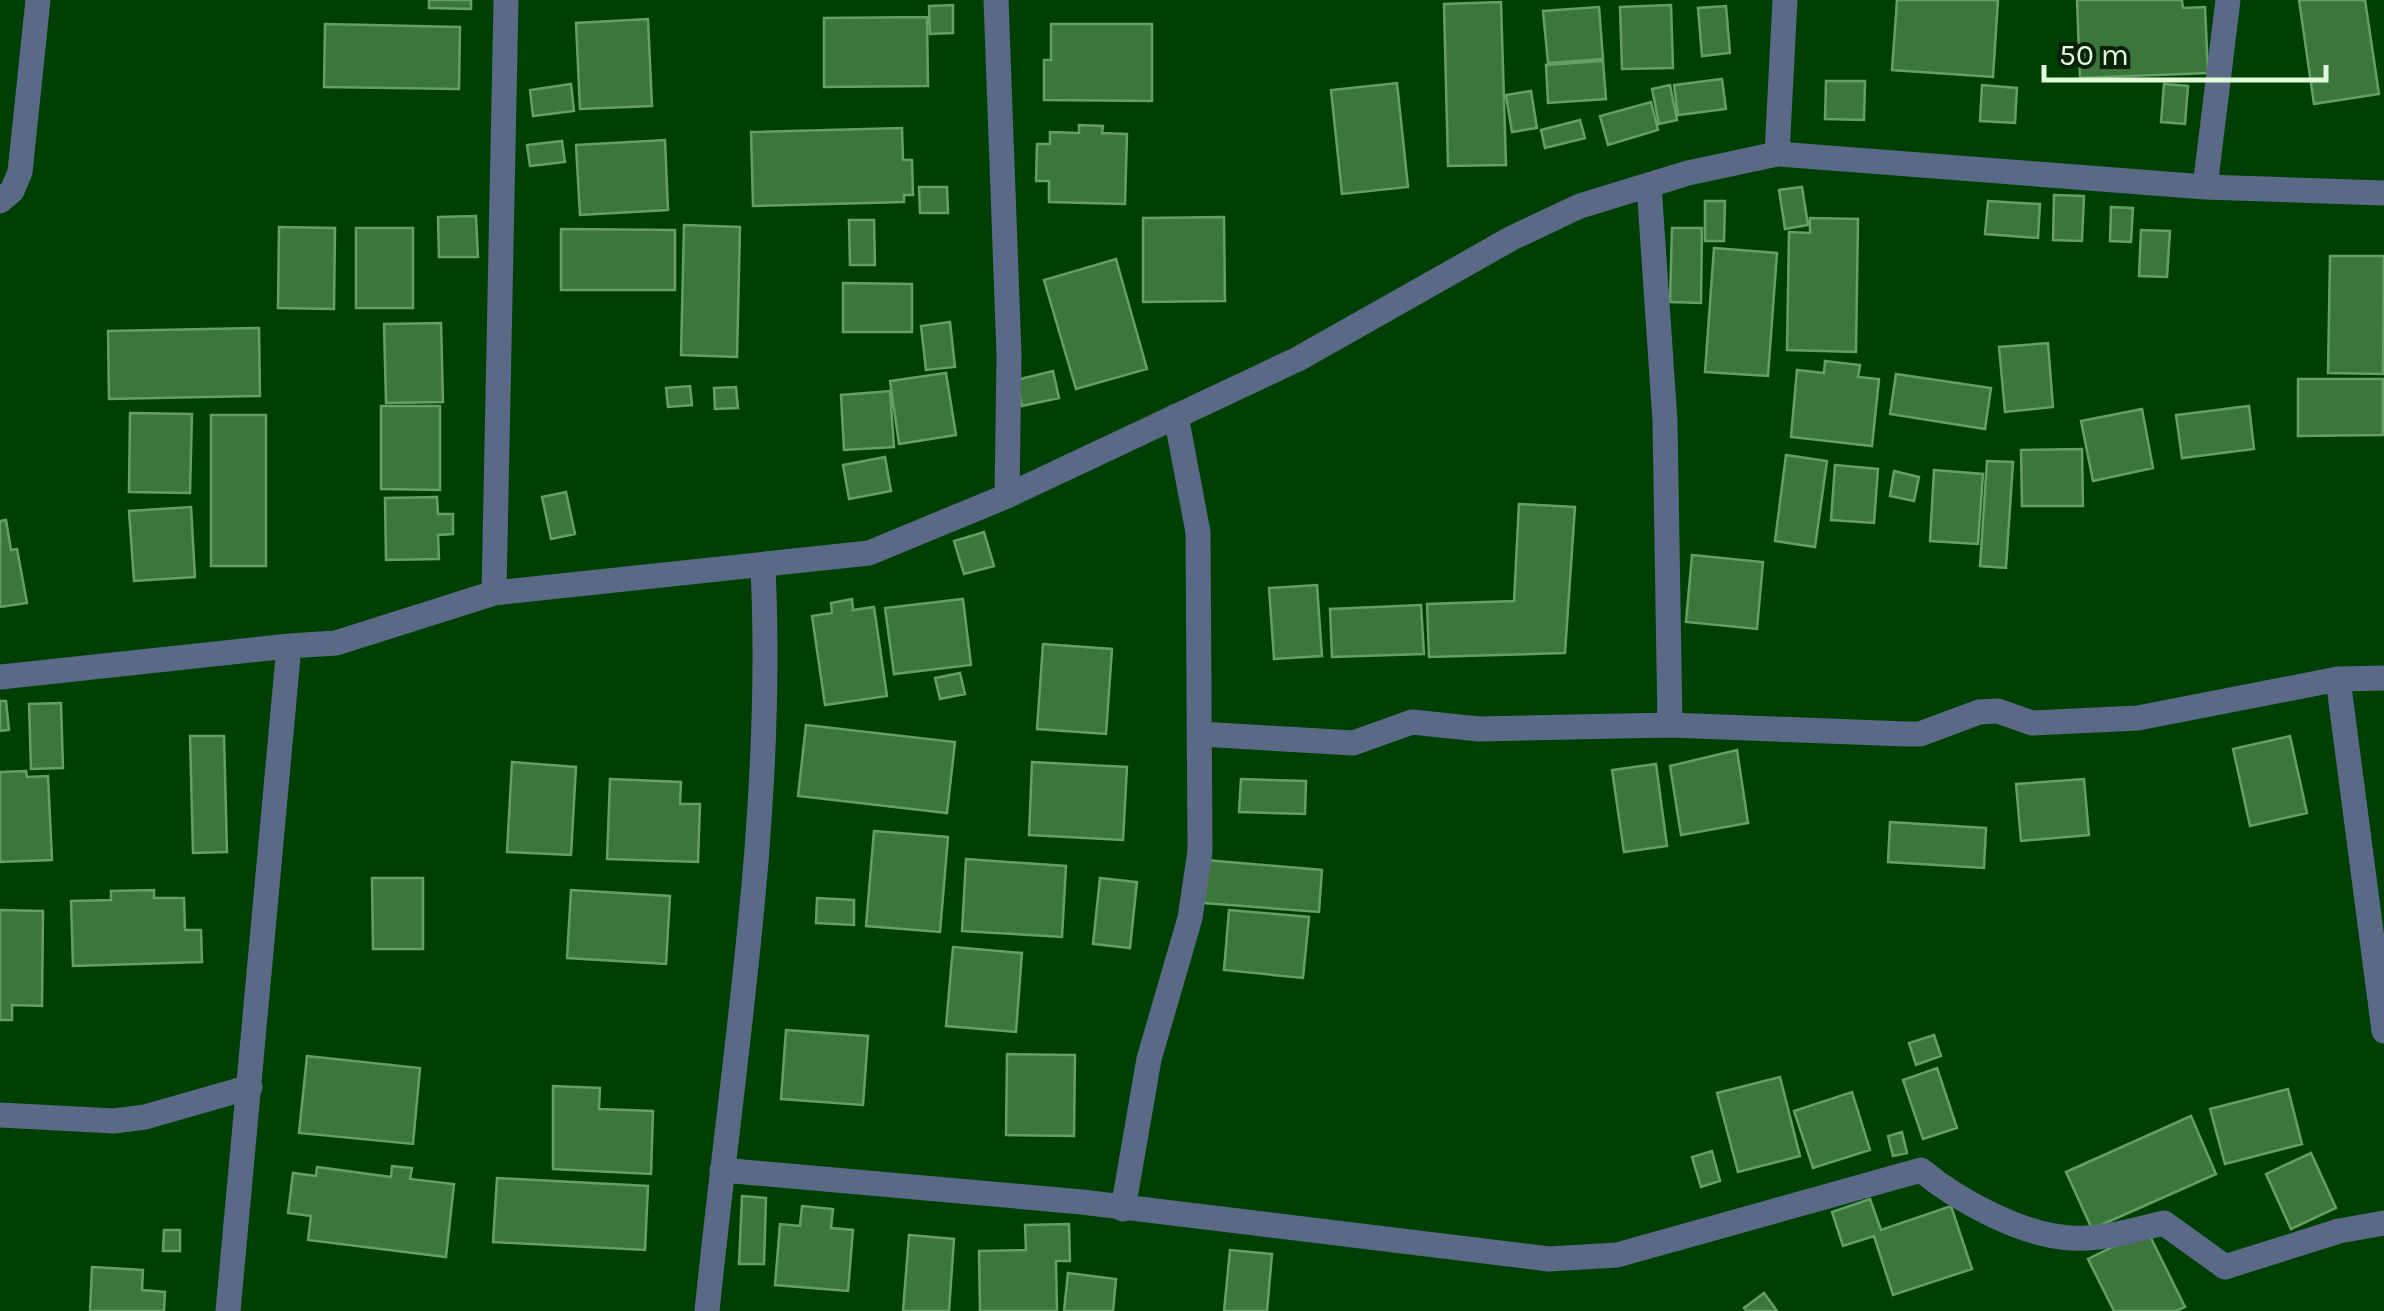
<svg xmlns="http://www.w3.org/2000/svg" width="2384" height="1311" font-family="Karla,sans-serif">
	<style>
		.building { fill: #3d763c; stroke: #659f63; stroke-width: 2.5 }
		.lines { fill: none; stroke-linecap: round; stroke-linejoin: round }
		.minor { stroke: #5a6985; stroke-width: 25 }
	</style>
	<rect width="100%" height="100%" fill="#003f03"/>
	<path class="building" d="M429,0H471V9L429,8Z
		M1897,0H1998L1993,77L1892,70Z
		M2077,0H2182L2183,8L2205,7L2208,73L2080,78Z
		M2299,0H2365L2379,94L2314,104Z
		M1501,2L1506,165L1448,166L1444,4Z
		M953,5V33L930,34L929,6Z
		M1671,5L1673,68L1622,69L1620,7Z
		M1726,6L1730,53L1702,56L1698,8Z
		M1599,7L1603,59L1548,63L1543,11Z
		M927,17L928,86L824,87V18Z
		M648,19L652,106L580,109L576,23Z
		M325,24L460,27L459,89L324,87Z
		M1051,24H1152V101L1044,100V60H1051Z
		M1603,61L1606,99L1548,103L1546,65Z
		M1722,79L1726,109L1678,115L1674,85Z
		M1826,81H1865L1864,120L1825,119Z
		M1397,83L1408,187L1342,194L1331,90Z
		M571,84L574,111L533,116L530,90Z
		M2164,84L2188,86L2185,124L2161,122Z
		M1670,85L1677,120L1659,124L1652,89Z
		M1982,85L2017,88L2015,123L1980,121Z
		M1531,91L1537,128L1512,132L1506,95Z
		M1651,102L1658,130L1608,145L1600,116Z
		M1580,120L1585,138L1545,148L1541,130Z
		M1079,125L1103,126L1102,133L1127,134L1125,204L1049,202V181H1036L1037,144H1050V132L1079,133Z
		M902,128L903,160H912L913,195H904V202L753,206L751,132Z
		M665,140L668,210L580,215L576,145Z
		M562,141L565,162L530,166L527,145Z
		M919,187H947L948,213H920Z
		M1802,187L1808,225L1785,229L1779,190Z
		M2054,195L2084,196L2082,241L2053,240Z
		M1705,201H1725L1724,241H1705Z
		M1988,201L2040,204L2038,238L1985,234Z
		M2111,207L2133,208L2131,242L2110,241Z
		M476,216L478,257H439L438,217Z
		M1224,217L1225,301L1143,302V218Z
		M1810,218L1858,219L1856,352L1787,350L1789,232L1810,233Z
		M849,220H874L875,265H850Z
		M684,225L740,227L737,357L681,355Z
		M279,227L335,228L334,309L278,308Z
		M356,228H413V308H356Z
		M1672,228H1702L1701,303L1670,302Z
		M561,229L675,230V290H561Z
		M2141,230L2170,231L2167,277L2139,276Z
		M1714,248L1777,253L1768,376L1705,372Z
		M2330,256H2384L2383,374L2328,373Z
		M1116,259L1147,369L1076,389L1044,280Z
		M843,283L912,284V332H843Z
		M950,322L955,367L926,370L921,326Z
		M441,323L443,402L386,403L384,324Z
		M259,328L260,396L109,399L108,331Z
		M2048,343L2053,407L2005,412L1999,347Z
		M1825,361L1860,365L1858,377L1879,379L1872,446L1791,437L1797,370L1824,373Z
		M1053,371L1059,398L1022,406L1016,380Z
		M946,373L956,435L899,444L890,381Z
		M1896,374L1991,388L1985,429L1890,414Z
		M2298,379H2383V435L2298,436Z
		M690,386L692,405L668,407L666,388Z
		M736,387L738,408L715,409L714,388Z
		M890,391L894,447L844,450L841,395Z
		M381,406H440V490L381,489Z
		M2249,406L2254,449L2182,458L2176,415Z
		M2142,409L2153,468L2093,481L2081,421Z
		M130,413L192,414L190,493L129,492Z
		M211,415H266V566H211Z
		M2082,449L2083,506H2022L2021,450Z
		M1786,455L1827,461L1815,547L1775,541Z
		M885,457L891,491L849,499L843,465Z
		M1987,461L2013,462L2006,568L1980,566Z
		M1835,465L1878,469L1874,523L1831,520Z
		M1934,470L1983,474L1978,544L1930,541Z
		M1894,471L1919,477L1914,501L1890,496Z
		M566,492L575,534L551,539L542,497Z
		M437,497L438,514H453V534L438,535L439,559L386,560L385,498Z
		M1519,504L1575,507L1565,653L1429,657L1427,604L1514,601Z
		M191,507L195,577L134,581L129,511Z
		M6,520L11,550L17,549L27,603L0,607V521Z
		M984,532L994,566L964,574L954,541Z
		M1692,555L1763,562L1757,629L1686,622Z
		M1317,585L1322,656L1274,659L1269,588Z
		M852,599L853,610L874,607L887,696L825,705L812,616L832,613L831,603Z
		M963,599L971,665L894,674L885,608Z
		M1421,605L1424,654L1332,657L1330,609Z
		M1043,644L1112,649L1106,734L1037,729Z
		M960,673L965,694L940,699L935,678Z
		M0,701H6L9,730L0,731Z
		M61,703L63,768L31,769L29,704Z
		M806,725L955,742L947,813L798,796Z
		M190,736H224L227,852L193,853Z
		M2290,736L2307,813L2250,826L2233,749Z
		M1737,750L1748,823L1681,835L1670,766Z
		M512,762L576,767L571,855L507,852Z
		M1032,762L1127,767L1123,840L1029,835Z
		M1656,764L1667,846L1624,852L1612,770Z
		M26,771L27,777L48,776L52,860L0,862V772Z
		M610,779L681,782L680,804H700L698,862L607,859Z
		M1241,779L1306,781L1305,814L1239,812Z
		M2084,779L2089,835L2021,841L2016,784Z
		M1890,822L1986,828L1984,868L1888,862Z
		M874,831L948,837L940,932L866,926Z
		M966,859L1066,866L1062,937L962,931Z
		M1206,860L1322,870L1319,912L1204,903Z
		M372,878H423V949H373Z
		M1100,878L1137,882L1130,948L1093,944Z
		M154,890V898H184L185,930H201L202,962L73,966L71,901L111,900V891Z
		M571,890L670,896L666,964L567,958Z
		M817,898L854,900V925L816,923Z
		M0,910L43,911L42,1006L12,1005V1020H0Z
		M1229,910L1309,917L1303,978L1224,970Z
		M953,947L1022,953L1016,1032L946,1026Z
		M786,1030L868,1036L863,1105L781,1099Z
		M1934,1035L1941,1056L1916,1065L1909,1043Z
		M1007,1054L1075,1055L1074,1136L1006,1135Z
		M307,1056L420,1068L413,1144L299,1133Z
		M1937,1068L1957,1128L1923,1139L1903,1080Z
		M1780,1077L1800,1156L1738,1172L1717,1093Z
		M553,1086L600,1088L599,1109L653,1111L651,1174L553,1169Z
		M2288,1089L2302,1144L2225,1164L2210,1109Z
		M1852,1092L1870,1150L1813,1168L1794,1111Z
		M2191,1116L2216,1174L2092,1229L2066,1172Z
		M1902,1132L1907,1153L1893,1156L1888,1136Z
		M1712,1151L1720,1181L1701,1187L1692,1157Z
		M2311,1153L2336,1208L2291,1229L2266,1174Z
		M392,1166L412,1168L410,1179L454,1184L446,1257L308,1240L311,1216L288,1213L293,1173L316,1176L317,1167L391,1177Z
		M497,1178L648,1186L645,1250L493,1242Z
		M742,1196L766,1198L764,1264H739Z
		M1870,1199L1881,1230L1951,1206L1972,1269L1893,1295L1874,1236L1843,1246L1832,1212Z
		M802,1206L833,1209L831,1228L853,1230L848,1291L775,1285L780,1224L800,1226Z
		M1069,1224L1070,1261H1056L1057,1311H980L979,1251L1026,1250L1025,1225Z
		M164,1230H180V1251H163Z
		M2147,1230L2185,1307L2176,1311H2114L2088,1259Z
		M909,1235L954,1239L949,1311H903Z
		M1230,1250L1272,1254L1267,1311H1224Z
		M92,1267L143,1270L142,1290L165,1292L164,1311H90Z
		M1068,1273L1116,1279L1113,1311H1064Z
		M1764,1293L1777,1311H1747L1744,1308Z"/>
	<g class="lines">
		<path class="minor" d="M996,0L1009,355L1007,496
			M1777,154L1785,0
			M1649,185L1665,421L1670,725
			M2205,187L2228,0
			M0,201L12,191L20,172L38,0
			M494,593L506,0
			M0,677L289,646
			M2338,679L2384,1031
			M1200,734L1353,743L1412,722L1479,729L1670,725L1906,734H1920L1979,712L1998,711L2032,723L2138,718L2338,679L2384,678
			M0,1115L114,1121L145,1117L250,1087
			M722,1170L1082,1202L1549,1259L1617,1255L1921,1170C1957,1200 2023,1236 2071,1238C2102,1240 2134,1230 2164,1223L2225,1267L2339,1231L2384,1223
			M1123,1209L1149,1059L1190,918L1200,851L1198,532L1176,416
			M228,1311L289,646L336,643L494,593L869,553L1007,496L1298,359L1512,238L1580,206L1688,173L1777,154L2205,187L2384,193
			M707,1311C732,1064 775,816 763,568"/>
	</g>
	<path d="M2044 65v15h282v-15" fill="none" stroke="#defcdc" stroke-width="5"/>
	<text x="2059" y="65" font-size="30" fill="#defcdc" stroke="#092109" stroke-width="8" paint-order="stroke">50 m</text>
</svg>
